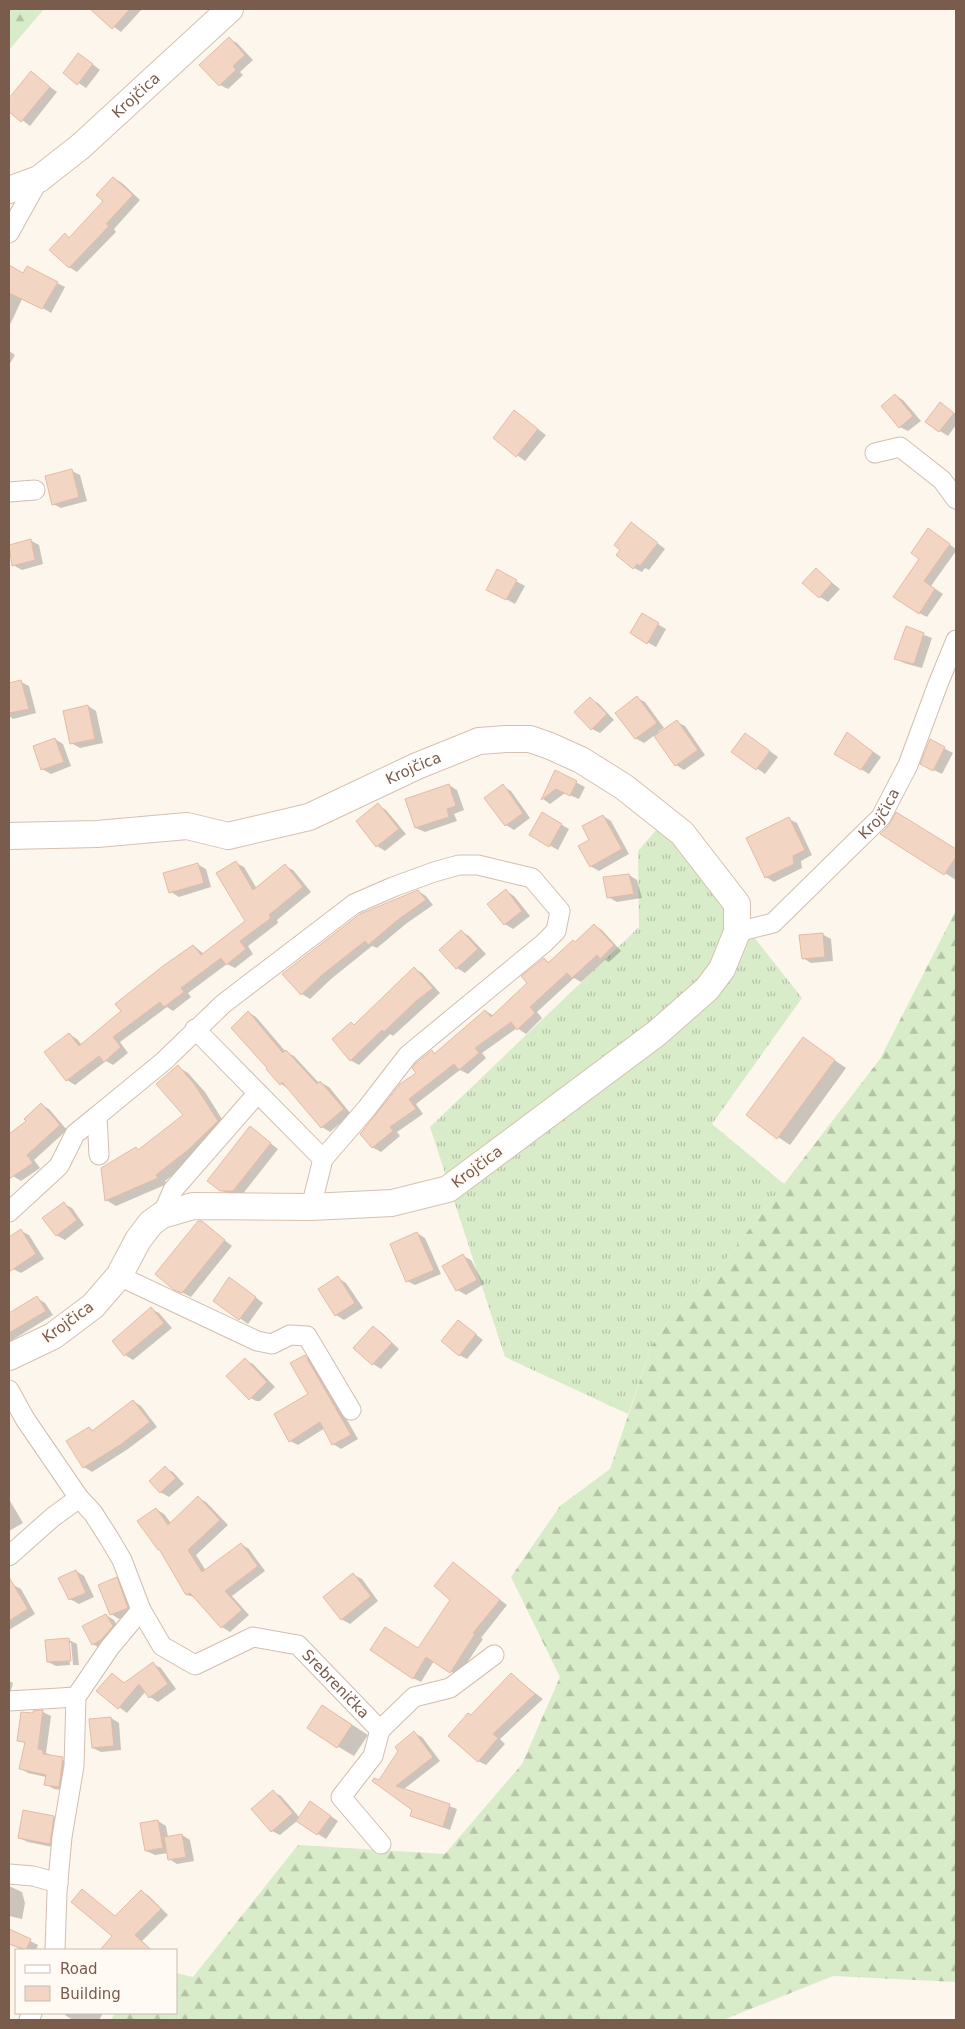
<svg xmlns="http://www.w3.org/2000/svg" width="965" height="2029" font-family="'DejaVu Sans',sans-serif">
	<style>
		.grass { fill: url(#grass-tufts) }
		.forest { fill: url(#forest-firs) }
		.shadow { fill: #0003 }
		.building { fill: #f3d5c3; stroke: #e6bba3 }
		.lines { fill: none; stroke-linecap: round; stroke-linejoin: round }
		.minor-casing { stroke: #d1beb0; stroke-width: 21 }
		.secondary-casing { stroke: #d6c0b0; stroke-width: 28 }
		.minor { stroke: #fff; stroke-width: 19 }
		.secondary { stroke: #fff; stroke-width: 26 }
		.labels { text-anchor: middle; stroke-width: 4; stroke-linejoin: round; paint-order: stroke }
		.street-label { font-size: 15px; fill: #7a5c4d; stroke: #fffaf3 }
	</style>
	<defs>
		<pattern id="grass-tufts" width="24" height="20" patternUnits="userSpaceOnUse" patternTransform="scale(1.25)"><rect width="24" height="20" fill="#d8ecc9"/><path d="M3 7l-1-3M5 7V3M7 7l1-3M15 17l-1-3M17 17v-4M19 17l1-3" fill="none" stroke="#b4c2a5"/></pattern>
		<pattern id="forest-firs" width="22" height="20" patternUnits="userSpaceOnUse" patternTransform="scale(1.25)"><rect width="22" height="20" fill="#d8ecc9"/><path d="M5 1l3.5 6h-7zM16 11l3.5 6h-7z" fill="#b4c2a5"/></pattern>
	</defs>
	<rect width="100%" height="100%" fill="#fdf6ec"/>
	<path class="grass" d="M663,822L802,998L712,1124L784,1184L721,1266L692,1287L652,1345L628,1414L505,1357L430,1127L639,927L638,851Z"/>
	<path class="forest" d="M9,9H44L9,50Z
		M956,910V1982L833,1976L723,2020H111L115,2013H176V1973L193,1977L298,1845L445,1854L522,1764L560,1677L511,1577L560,1506L610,1469L652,1345L692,1287L721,1266L880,1059Z"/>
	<path class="shadow" d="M105,9H142L121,32L99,16Z
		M229,39L237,43L253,60L240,72L243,75L228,89L220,85Z
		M86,59L100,70L86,88L64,73Z
		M31,73L57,92L30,126L9,110V100Z
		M114,178L122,183L140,200L114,229L116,232L77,272L69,267L65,235L71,238L105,201Z
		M9,267L24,275L57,283L65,287L51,313L31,301L22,299L9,327Z
		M9,351L15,355L9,365Z
		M895,395L903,400L921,421L908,431L900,427Z
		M940,404L956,414V425L948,436L940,431Z
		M515,412L546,435L525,461L494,438Z
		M72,471L80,475L87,501L61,508L53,504Z
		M632,524L665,549L649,570L645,568L642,572L634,568L621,549Z
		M936,535L956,549V551L931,586L943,594L927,617L919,613L921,558Z
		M30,540L39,545L43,564L22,570L13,565L9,546Z
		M816,570L840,589L828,602L820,597Z
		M498,571L525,586L515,604L488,589Z
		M642,615L666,629L656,647L631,633Z
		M906,628L932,638L922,668L904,663L896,659Z
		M21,682L29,686L36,713L13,719L9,716V685Z
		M637,698L645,702L664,728L658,732L659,734L677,722L685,726L705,755L684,770L676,765L655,735L644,743L635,738Z
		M590,699L598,703L614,720L600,733L592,729Z
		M88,706L96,711L103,743L80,748L71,743Z
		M55,739L63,744L71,766L51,774L42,769Z
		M753,739L778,757L765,774L733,752Z
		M855,739L881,757L869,774L836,754Z
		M930,741L953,753L942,774L922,764Z
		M556,772L585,787L579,799L565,793L550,804L543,799Z
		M449,785L457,790L464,810L454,814L457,821L425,832L416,828L407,799Z
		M503,786L511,791L530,818L514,830L506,825Z
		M378,805L386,810L406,834L385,851L377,846L358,822Z
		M546,816L569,829L558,850L531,835Z
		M603,816L611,821L629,854L599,871L590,866L591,841Z
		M789,819L797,823L812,855L801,861L802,868L774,882L766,877Z
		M909,821L956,850V880L882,834Z
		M236,863L244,867L257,889L285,866L293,870L311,892L277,920L278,923L248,946L253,954L235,968L227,964L188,993L191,997L173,1011L167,1007L120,1042L128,1053L113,1065L106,1061L75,1085L67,1080L69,1034L77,1039L82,1045L122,1011L194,946L204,954L246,921Z
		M197,864L206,869L211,887L179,897L171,892Z
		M629,875L637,880L642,898L617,902L608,897Z
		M418,891L426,896L433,905L407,923L377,948L372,946L331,979L310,999L302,994L284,974Z
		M506,891L514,896L530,916L513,929L505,924L489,904Z
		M594,925L602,930L621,951L609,962L605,960L581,982L574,978L537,1012L542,1018L526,1034L517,1028L482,1053L486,1058L468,1074L460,1070L416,1104L423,1114L397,1132L400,1136L381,1152L372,1147L432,1052L436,1054L486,1011L494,1016L529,983L544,959L550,963L575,943Z
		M461,931L469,936L486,954L465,973L457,968Z
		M822,934L831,939L833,961L811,963L803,958Z
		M414,968L422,973L440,993L393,1036L390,1034L359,1065L350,1060L355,1026Z
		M248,1012L256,1017L286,1052L294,1056L319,1083L320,1082L329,1087L351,1114L330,1132L322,1127L289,1089L281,1084L269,1068Z
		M804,1039L846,1068L790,1145L778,1137Z
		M178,1067L188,1073L205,1092L227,1127L198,1156L165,1181L167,1184L116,1206L106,1200L136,1149L140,1151L184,1115Z
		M41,1105L49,1109L67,1130L34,1160L40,1168L21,1181L13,1176L9,1171V1135L28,1122Z
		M250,1128L278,1149L242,1195H229L221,1190Z
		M64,1204L72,1208L84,1225L65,1240L56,1235Z
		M201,1222L232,1246L191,1297L175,1289Z
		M21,1231L29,1235L44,1259L21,1273L13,1269L9,1271V1238Z
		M417,1233L425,1238L441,1274L415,1285L407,1281Z
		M463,1256L471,1260L484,1284L466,1295L457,1290Z
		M338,1278L346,1283L363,1308L344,1320L336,1315Z
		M237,1283L263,1303L248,1324L215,1301Z
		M37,1298L45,1303L53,1315L9,1342V1314Z
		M151,1309L159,1313L172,1328L133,1360L125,1355L113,1341Z
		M459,1321L483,1340L467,1359L459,1355Z
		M373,1328L381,1332L399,1349L381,1369L373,1364Z
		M305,1356L313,1361L358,1439L341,1449L333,1444L325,1428L298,1445L290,1441L310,1395Z
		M245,1360L253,1364L275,1387L260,1401H256L247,1396Z
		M133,1401L141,1406L157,1427L128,1449L92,1472L84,1467L89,1428L94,1431Z
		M165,1468L173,1472L184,1484L169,1497L160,1492Z
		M198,1498L206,1502L228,1525L196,1555L206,1571L241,1544L249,1549L265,1571L232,1596L249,1615L230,1632L222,1627L197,1598L187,1595L161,1551L158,1549L156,1509L164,1514L171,1523Z
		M9,1499L23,1523L9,1531Z
		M453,1564L507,1605L481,1638L483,1639L458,1676L434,1661L421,1682L413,1678L419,1649L452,1599Z
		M76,1571L84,1576L94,1597L79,1604L70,1599Z
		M354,1575L362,1579L378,1601L350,1624L341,1619Z
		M116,1579L125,1584L136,1612L119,1619L111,1614Z
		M13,1585L21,1589L35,1614L9,1630V1587Z
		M106,1615L114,1620L120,1631L101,1649L93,1644Z
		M69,1640L77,1644L79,1665H73L71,1643H68L70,1665L56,1666L48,1662Z
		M153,1664L161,1668L176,1689L158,1702L150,1697L146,1691L127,1713L98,1691L112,1674L126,1684Z
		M511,1675L543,1699L500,1739L505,1744L486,1765L478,1761L471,1716Z
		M9,1681L13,1683L9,1698Z
		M43,1712L51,1716L46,1753L71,1763L67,1791L54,1789L45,1784L46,1777L28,1773L20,1768L26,1744L19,1740L34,1715Z
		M339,1716L368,1735L354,1756L337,1746Z
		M111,1718L119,1723L121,1750L101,1752L93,1748Z
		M414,1733L422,1737L440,1761L404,1789L457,1809L450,1830L412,1816L414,1810L380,1781Z
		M273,1792L281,1796L300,1818L319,1808L338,1821L326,1839L297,1821L280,1835L272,1831Z
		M54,1817L62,1822L58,1848L28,1842L19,1838Z
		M158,1821L166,1826L168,1837L182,1835L190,1840L194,1861L177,1864L169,1859L168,1853L155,1855L146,1851Z
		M9,1886L22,1892L25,1903L22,1919L9,1916Z
		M82,1891L116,1917L141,1891L149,1896L168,1915L142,1941L152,1950H102L114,1936Z
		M9,1930L38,1945L36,1950H23L9,1944Z
		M66,2013H103L99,2020H73L65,2015Z"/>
	<path class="building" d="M90,9H130L112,29Z
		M229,37L245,55L233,66L236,70L219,86L199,65Z
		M78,53L93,64L77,85L63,73Z
		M31,71L50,87L21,122L9,112V98Z
		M113,177L133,195L106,224L109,226L69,268L49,250L65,233L69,238L103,201L96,195Z
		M9,265L23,273L27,266L58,282L42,309L9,293Z
		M895,394L913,416L899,428L881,406Z
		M940,402L954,413L939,432L925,422Z
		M514,410L538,429L516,457L493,438Z
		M72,469L79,497L52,505L45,476Z
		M631,522L658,543L640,566L637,564L633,569L616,555L620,550L614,545Z
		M928,528L950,544L924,581L935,589L919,614L893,597L919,559L911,553Z
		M31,539L35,560L12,566L9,545Z
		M816,568L832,583L819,598L802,583Z
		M497,569L517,580L506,600L486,590Z
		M642,613L659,623L647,644L630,633Z
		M906,626L924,633L914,664L894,659Z
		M21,680L29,709L9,713V683Z
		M637,696L657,723L635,739L615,713Z
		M590,697L607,714L591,730L574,712Z
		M88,705L95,739L70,744L63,711Z
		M677,720L698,750L675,766L654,736Z
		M847,732L873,752L861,770L834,754Z
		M745,733L770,751L756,770L731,752Z
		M55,738L64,762L41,770L33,746Z
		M930,739L945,747L933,771L920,764Z
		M555,770L577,781L570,796L556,789L541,800Z
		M449,784L456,806L447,809L449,817L415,828L405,799Z
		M503,784L523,813L505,826L484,798Z
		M378,803L399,829L376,847L356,821Z
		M542,812L562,824L549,847L529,835Z
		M896,812L956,849V857L944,875L880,834L889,825Z
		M603,815L622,849L590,867L578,846L589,840L582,826Z
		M789,817L805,850L793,856L794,864L765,878L746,838Z
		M236,861L253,890L285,864L303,887L269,915L271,918L240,941L246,949L226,965L221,958L181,988L184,992L164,1007L160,1002L113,1037L121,1047L104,1062L99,1056L66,1081L44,1052L69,1033L79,1046L121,1011L115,1004L163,966L193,945L201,955L245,921L216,873Z
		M198,863L204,883L169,893L163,873Z
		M629,874L634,894L607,898L603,877Z
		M506,889L522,911L504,925L487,904Z
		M418,890L426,900L399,919L368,945L365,941L322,975L301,995L282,974L360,914Z
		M594,924L614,945L600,959L597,955L572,978L567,973L530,1007L535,1013L517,1030L511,1022L475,1048L479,1053L459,1070L454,1064L409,1099L416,1109L390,1127L393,1131L372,1148L360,1134L400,1084L416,1073L412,1068L416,1063L432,1050L434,1054L485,1010L491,1017L527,983L521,976L544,958L548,963L573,940L575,942Z
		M461,930L478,949L456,969L439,950Z
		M823,933L825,957L802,959L799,935Z
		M414,967L433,988L416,1001L384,1032L382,1030L350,1061L332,1039L351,1022L354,1025Z
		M248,1011L283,1053L286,1050L317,1084L320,1081L344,1109L321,1128L282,1082L280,1085L266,1069L267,1068L231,1028Z
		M803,1037L835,1060L777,1139L746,1115Z
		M178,1065L195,1085L218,1121L188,1150L156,1175L158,1178L105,1201L101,1168L136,1147L138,1150L183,1115L156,1084Z
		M41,1103L60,1125L27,1155L33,1163L9,1179V1134L26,1121L24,1119Z
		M250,1126L271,1143L233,1191H220L207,1181Z
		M64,1202L77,1220L56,1236L42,1218Z
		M198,1221H202L225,1240L182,1293L174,1290L155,1274Z
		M21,1229L36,1254L9,1272V1237Z
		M417,1232L434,1270L406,1282L390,1244Z
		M463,1254L477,1280L456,1291L442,1266Z
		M338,1276L355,1303L335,1316L318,1289Z
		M229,1277L256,1297L239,1320L213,1301Z
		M37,1296L46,1311L9,1333V1313Z
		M151,1307L164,1323L124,1356L112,1341Z
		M458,1320L476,1334L459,1356L441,1341Z
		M373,1326L392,1343L372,1365L353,1348Z
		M305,1355L351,1435L332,1445L320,1422L289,1442L274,1414L308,1394L290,1363Z
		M245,1358L267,1382L249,1400L226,1376Z
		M133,1400L150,1422L120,1445L83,1468L66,1441L89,1427L92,1431Z
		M165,1466L176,1478L160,1493L149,1481Z
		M198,1496L220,1520L188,1550L202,1572L241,1543L258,1566L225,1591L242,1610L221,1628L190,1593L186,1595L159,1549L158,1550L137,1521L156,1508L168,1525Z
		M453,1562L500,1600L473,1633L475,1634L450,1673L426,1657L413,1679L370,1650L385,1627L418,1648L450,1600L434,1586Z
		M76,1570L86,1593L69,1600L58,1578Z
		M353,1573L371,1596L341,1620L323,1597Z
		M9,1577L28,1609L9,1621Z
		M117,1577L128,1608L110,1615L98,1585Z
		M106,1614L113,1626L101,1640L92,1645L82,1626Z
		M69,1638L71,1661L47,1662L45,1640Z
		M153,1662L168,1684L149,1698L139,1684L118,1709L96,1691L112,1673L124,1683Z
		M511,1673L535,1694L493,1734L498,1738L478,1762L448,1736L468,1713L471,1715Z
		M322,1705L352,1725L337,1748L307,1728Z
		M43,1710L38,1749L43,1750V1754L63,1757L59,1787L44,1785L46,1775L19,1769L25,1742L17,1741L21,1712L33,1713V1711Z
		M111,1717L114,1746L92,1748L89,1719Z
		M414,1731L433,1757L396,1786L450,1804L443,1827L410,1816L412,1810L372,1781L374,1778L379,1780L398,1751L395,1747Z
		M273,1790L293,1813L271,1832L251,1809Z
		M310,1801L331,1816L317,1835L296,1821Z
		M23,1810L54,1816L50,1844L18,1838Z
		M158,1820L163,1848L145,1851L140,1823Z
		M182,1834L186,1857L168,1860L164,1837Z
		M82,1889L115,1916L141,1890L161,1909L135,1935L151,1950H100L112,1936L71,1902Z
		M9,1929L31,1939L26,1950L9,1944Z"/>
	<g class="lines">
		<defs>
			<g id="minor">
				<path d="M9,233L39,179"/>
				<path d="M875,453L900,447L942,480L956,499"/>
				<path d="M9,492L35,490"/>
				<path id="s1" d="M737,932L773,923L881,817L908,765L938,684L956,640"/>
				<path d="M195,1029L323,1159"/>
				<path d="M99,1155L97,1116L164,1061L223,1004L354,904L393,887L434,872L459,865H478L532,878L560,911L556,931L544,943L408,1055L367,1108L323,1159L311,1207"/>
				<path d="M9,1212L59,1166L75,1134L97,1116"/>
				<path d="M162,1215L173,1190L257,1094"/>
				<path d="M119,1276L257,1341L272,1344L290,1335L307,1336L351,1410"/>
				<path id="s2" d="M9,1390L25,1419L79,1498L93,1513L109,1538L122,1560L141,1610L162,1646L195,1665L253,1637L298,1645L380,1730L414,1697L450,1688L494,1655"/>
				<path d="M9,1556L53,1517L79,1498"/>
				<path d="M9,1701L76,1697"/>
				<path d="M380,1730L373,1756L341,1797L381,1844"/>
				<path d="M9,1874L33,1876L58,1883"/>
				<path d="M55,1950L57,1892L62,1837L74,1766L76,1697L110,1647L141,1610"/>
				<path d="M29,2020L32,2013"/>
			</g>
			<g id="secondary">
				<path id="s3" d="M9,190L39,179L81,146L230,9"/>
				<path id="s4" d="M9,836L97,834L187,826L228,836L309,817L417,766L479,741L506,739H530L550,746L581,760L624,787L682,833L737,904V932L722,969L707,989L657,1033L448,1189L392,1203L311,1207L193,1206L162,1215L151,1223L138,1240L119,1276L93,1306L53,1336L9,1357"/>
			</g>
		</defs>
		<use href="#minor" class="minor-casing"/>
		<use href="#secondary" class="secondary-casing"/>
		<use href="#minor" class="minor"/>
		<use href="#secondary" class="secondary"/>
	</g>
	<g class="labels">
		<g class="street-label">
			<text dy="5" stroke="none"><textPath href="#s3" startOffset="160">Krojčica</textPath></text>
			<text dy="5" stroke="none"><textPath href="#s4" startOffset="419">Krojčica</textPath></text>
			<text dy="5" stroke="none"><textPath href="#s1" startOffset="190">Krojčica</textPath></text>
			<text transform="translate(477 1167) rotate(-37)" y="5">Krojčica</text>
			<text transform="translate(68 1322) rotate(-36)" y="5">Krojčica</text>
			<text dy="5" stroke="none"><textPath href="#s2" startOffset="502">Srebrenička</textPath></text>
		</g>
	</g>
	<rect width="965" height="2029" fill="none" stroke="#7a5c4d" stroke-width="20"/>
	<rect x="15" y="1949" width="162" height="65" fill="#fffaf3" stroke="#cabbb1"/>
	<rect x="25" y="1965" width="25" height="8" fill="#ffffff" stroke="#cabbb1"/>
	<text x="60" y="1974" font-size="15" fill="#7a5c4d">Road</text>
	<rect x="25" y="1986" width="25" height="15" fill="#f3d5c3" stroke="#cabbb1"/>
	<text x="60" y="1999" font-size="15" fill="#7a5c4d">Building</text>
</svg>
